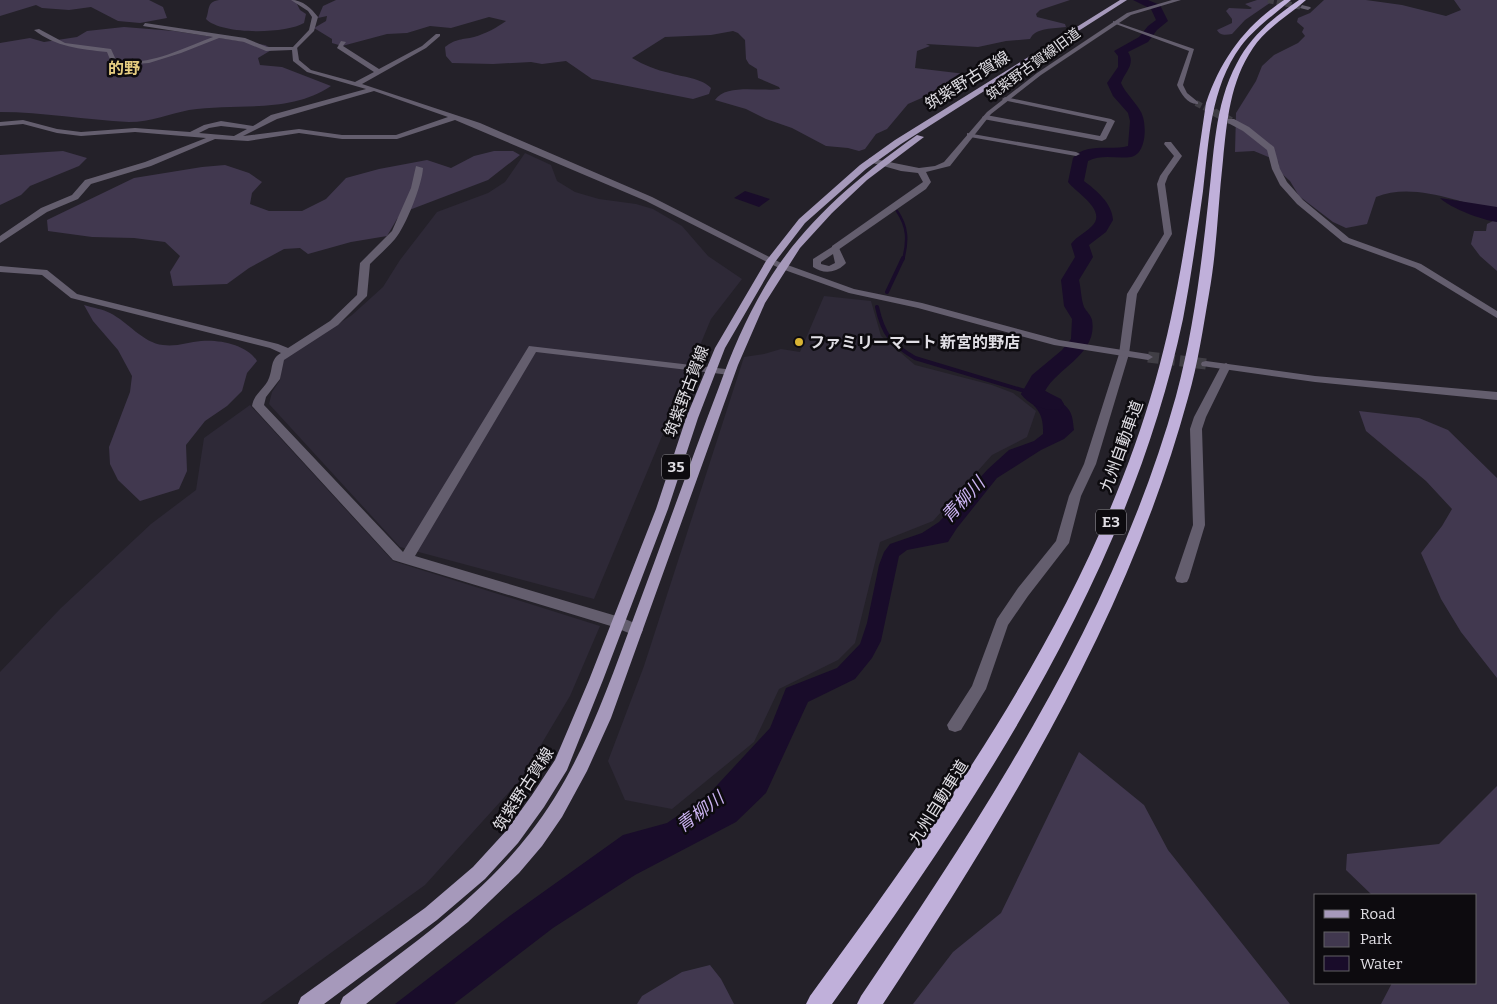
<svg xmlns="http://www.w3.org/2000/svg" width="1497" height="1004" font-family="Bitter,'Noto Sans JP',serif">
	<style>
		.built { fill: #2e2937 }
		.green { fill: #41384f }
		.water { fill: #190c2a }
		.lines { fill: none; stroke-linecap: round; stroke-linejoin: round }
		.stream-far1 { stroke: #190c2a; stroke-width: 2.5 }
		.stream { stroke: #190c2a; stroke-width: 4 }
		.river { fill: #190c2a; fill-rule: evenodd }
		.minor-tunnel-far1 { stroke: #403e45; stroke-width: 6; stroke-dasharray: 6 3; stroke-linecap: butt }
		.minor-tunnel { stroke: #403e45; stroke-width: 8; stroke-dasharray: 8 4; stroke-linecap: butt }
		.tertiary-tunnel { stroke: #403e45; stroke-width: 11; stroke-dasharray: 11 5; stroke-linecap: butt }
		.minor { fill: #645e6e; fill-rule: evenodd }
		.tertiary { fill: #645e6e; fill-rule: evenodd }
		.primary { fill: #a699bb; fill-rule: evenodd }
		.motorway { fill: #c0b0da; fill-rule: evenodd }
		.poi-dot { fill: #d9b434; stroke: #0d0b0f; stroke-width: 2 }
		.labels { text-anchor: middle; stroke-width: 5; stroke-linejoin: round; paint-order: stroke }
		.far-street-label { font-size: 14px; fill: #e1dfe5; stroke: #0d0b0f }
		.shield { fill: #0d0b0f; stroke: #a19fa5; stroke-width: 1 }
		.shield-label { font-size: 15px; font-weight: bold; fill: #e1dfe5 }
		.far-quarter-label { font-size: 16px; font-weight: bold; fill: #e7ce81; stroke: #0d0b0f }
		.street-label { font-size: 16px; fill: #e1dfe5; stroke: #0d0b0f }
		.poi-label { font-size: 16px; font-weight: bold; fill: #e1dfe5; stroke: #0d0b0f; text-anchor: start }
		.water-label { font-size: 18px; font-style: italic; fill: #cbb3f1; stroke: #0d0b0f }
	</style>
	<rect width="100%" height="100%" fill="#242129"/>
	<path class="built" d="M525,153L551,165L557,181L575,192L599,199L636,204L653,209L682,226L708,256L742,279L711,319L594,599L400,547L269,404L272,392L280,380L282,361L352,315L383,287L400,260L437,212L488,193L505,182Z
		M824,296L871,301L881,336L915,365L992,385L1013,393L1036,411L1027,437L992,455L933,521L880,542L855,643L838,660L779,689L754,742L672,809L625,800L608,761L644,666L744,357L764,354L781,349L800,352Z
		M250,405L393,561L600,626L570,696L520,780L425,885L260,1004H0V672L61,608L151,524L196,490L204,438Z"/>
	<path class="green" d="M0,0H149L163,7L167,18L140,23L118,21L91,7L69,10L42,8L36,5L0,16Z
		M219,0H295L300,10L306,14L304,23C286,34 221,35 206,19C210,10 206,2 219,0Z
		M336,0H1070L1040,10L1036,14L1037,17L1065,24L1066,27C1054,29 1036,27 1030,39L1006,41L978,47L926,44L930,46L917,51L915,68L974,75L908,104L887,129L876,134L865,149L859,151L848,148L826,146L792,128L766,119L746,109L715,100C726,83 762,92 780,89L779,87L758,78L757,69L749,64L746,59L745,40L738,33L733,31L711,35L665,37L632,58C644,65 656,70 670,73C682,77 702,78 711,88L709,94L693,99L592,79L566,61L542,64L531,62L493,64L452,63L446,56L445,47C457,38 462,40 474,37C485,34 498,27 506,21L489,17L451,28L430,26L407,33L387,34L342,46L332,43V39L314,28L326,21L327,16L318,18L323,6Z
		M1257,0H1274L1245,20L1232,34C1226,35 1220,36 1217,30L1232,23V19L1226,11L1229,8L1250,9L1252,8L1245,4Z
		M1324,0H1366L1402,5L1446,16L1461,10L1454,0H1497V212C1460,202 1413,182 1376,197L1367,224L1346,228L1333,222L1299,196L1290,181L1280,172L1278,161L1254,151L1235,152L1236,113L1256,81L1262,66L1274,55L1298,43L1305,36L1302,32L1304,28L1297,22L1298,18L1310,13Z
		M124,27L174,31L265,45L273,49L258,58L260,65L282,67L331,86C290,114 235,103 189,110C169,114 151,122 129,122C86,120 43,112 0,112V43L30,38L44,42L77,37L87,31Z
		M63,151L87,158L79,166L30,186L21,195L0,205V155Z
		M494,151H513L520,155L488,180L404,212L397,219L387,236L351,242L308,254L300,248L284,249L249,268L227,284L173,286L170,272L180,256L165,242L134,238L92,237L48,231L47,220L134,178L202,167L225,165L249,173L262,182L252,193L250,204L269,211H302L326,199L346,178L379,169L427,160L451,168L474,156Z
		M1497,219V271L1480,256L1471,244L1474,231H1486L1487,224Z
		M84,305C93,308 103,309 110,313C128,322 143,343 163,345C176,347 189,342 201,341C219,339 248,345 257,361L247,373L242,391L227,406L205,421L186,445L187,471L179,489L140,501L118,480L110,464L109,447L130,392L132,376L118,350L93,321Z
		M1359,411L1419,418L1448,430L1497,478V678L1461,632L1441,599L1421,553L1442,526L1452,509L1426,481L1366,431Z
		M1079,752L1144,805L1168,850L1290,1004H913L953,952L1001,913Z
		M1497,786V1004H1381L1392,983H1476V895H1372L1346,870L1347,854L1439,844Z
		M710,965L721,979L734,1004H637L642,996L682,972Z"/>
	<path class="water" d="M745,191L770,199L759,207L734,198Z
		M1440,198L1497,207V222C1482,220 1450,208 1440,198Z
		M1033,384C1042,388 1064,402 1069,410C1073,416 1073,423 1074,430L1064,439L1041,450L997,478L957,528L948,542L907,550L899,556L881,641L872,658L855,679L808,702L766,793L736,822L635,875L553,928L454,1004H395L511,915L623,835L667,823L707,796L770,728L786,688L837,668L860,644L867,623L879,565L884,552L890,544L922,533L939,522L988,469L1009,450L1034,441L1043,434C1044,412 1036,407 1021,394Z"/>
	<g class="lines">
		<path class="stream-far1" d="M897,211C908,227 908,241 903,260"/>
		<path class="stream" d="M887,292L903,258
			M877,307C883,334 891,344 915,358L1028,392"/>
		<path class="river" d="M1133,0H1148L1160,5L1168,21L1157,30L1148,42L1128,52C1136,64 1125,72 1121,83C1126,94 1135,101 1141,112C1147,123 1147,154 1131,157C1116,159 1102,154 1088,161L1084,181C1097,191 1112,203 1113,220L1106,232L1089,245L1093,257L1079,280C1081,288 1081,299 1084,307C1086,311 1091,315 1092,320C1098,354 1058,367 1045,391L1061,399L1064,404L1061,409C1048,413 1028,405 1021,394L1032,375L1062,350L1071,339L1072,319L1064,306L1061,280L1075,257L1071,244C1077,236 1085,233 1092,226C1108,210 1075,192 1068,182L1073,158C1085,142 1112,151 1128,146L1130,121L1128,113L1113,96L1107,83L1118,67V56L1114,51L1139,37L1148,26L1156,20L1151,9Z"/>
		<path class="minor-tunnel-far1" d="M1268,0L1302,7
			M1196,103L1217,114"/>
		<path class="minor-tunnel" d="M1214,112L1231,121"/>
		<path class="tertiary-tunnel" d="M1148,357L1206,364"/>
		<path class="minor" d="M1302,5L1310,7L1311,8L1308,10L1300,8Z
			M1113,21L1194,49L1183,85L1187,93L1198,102V104C1188,105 1181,94 1177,85L1189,51L1113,23Z
			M145,23L245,38L267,47H297L299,60L311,70L355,82L374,72L337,48L341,41L346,42L343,46L379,69L422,46L436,34H440V36L426,48L362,84L480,123L652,197L787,266L782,269L779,268L646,201L455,120L397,139H342L299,133L248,141L215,139L151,166L91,184L78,199L47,212L0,243V236L41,208L72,195L85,180L145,162L206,138L135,132L81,136L57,133L23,124L0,126V122L23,120L57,129L81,132L135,128L190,132L204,125L221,121L253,126L271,115L366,89L307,72L293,61L292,50L266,51L244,42L219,38L181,53L149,63L123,65L111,62L107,52C80,49 56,47 34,30L39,29L65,43L111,49L116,60C147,68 185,47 213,37L143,26ZM374,91L448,117L396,135H342L299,129L243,136L277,119ZM221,126L247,129L234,136L199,133L209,128Z
			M1005,97L1111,119L1115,121L1106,139L1102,141L983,119L982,117L986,115L1100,136L1107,122L1003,100L1002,99Z
			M1228,119H1234L1249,127L1274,147L1280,169L1287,182L1303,200L1349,238L1421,264L1497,311V318L1415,268L1343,242L1297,204L1280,185L1272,169L1267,150L1243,131L1228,123Z
			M967,133L1076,152L1080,154L1076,156L970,137H967Z
			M1165,142H1171L1182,156L1168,176L1165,184L1172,234L1137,294L1129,354L1096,464L1081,496L1069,543L1028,596L1008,625L986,689L961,730L955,732L949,730L947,725L972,686L997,619L1018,588L1056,541L1069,496L1084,464L1119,354L1127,294L1164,234L1157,184L1160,176L1174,156L1164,144Z
			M416,166L423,168C422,185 406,226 395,239C387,248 378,256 370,264L367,296L338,325L284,360L280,379L266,397L264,405L403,552L529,346L734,370L735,372L734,374L730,375L536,352L415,556L623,618L641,626L643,630L641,634L636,636L614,627L393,560L252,406C254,393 265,389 269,378C273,369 270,359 281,353L270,348L71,298L42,275L0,272V266L47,270L77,294L278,344L288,348L330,321L357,295L360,263L392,231L411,188Z
			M835,245L839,248L846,263L844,265C835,273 823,274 813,267V259ZM833,254L835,263L829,266L821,264V262Z
			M1226,363L1231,366L1206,417L1202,429L1205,525L1189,578L1187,582L1182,583L1177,582L1175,578L1193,525L1190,429L1194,417L1221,366Z"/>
		<path class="tertiary" d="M291,0C303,0 311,8 318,17L314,31L295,50L292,48L309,30L312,17L308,11Z
			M1172,0H1181L1131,15L1041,75L991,114L950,166L926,172L931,182L926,189L838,250H832V246L923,182L918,173L901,171L869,162V158L919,168L935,166L944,162L987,112L1037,73L1127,13Z
			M782,263L854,289L922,303L1059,340L1148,354L1153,357L1148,360L1054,345L918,308L849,293L779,268V264Z
			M1206,361L1315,376L1497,392V400L1315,382L1202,366L1201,364L1202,362Z"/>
		<path class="primary" d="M1120,0H1127L901,144L866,169L805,223L775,262L725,348L698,418L668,509L603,680L567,770L544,807L518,843L485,879L437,920L324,1004H298L301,997L425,908L473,867L506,831L532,795L555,760L589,680L656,509L686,418L715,348L766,261L799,219L860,165L895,140Z
			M917,135L924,137L867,180L832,213L800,248L765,303L738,365L611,718L587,771L562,817L542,846L519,873L468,922L366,1004H340L343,997C408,947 479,899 530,833C580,769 606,692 634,617C663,540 690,463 719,387C732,351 747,316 767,283C804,222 859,176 917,135Z"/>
		<path class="motorway" d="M1284,0H1291C1274,15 1256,27 1241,46C1210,88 1209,141 1203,191C1197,234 1191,277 1183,319C1129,574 981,796 832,1004H806L810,996C948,807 1090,610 1155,382C1181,291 1192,196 1206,103C1221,59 1245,26 1284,0Z
			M1299,0H1306C1288,16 1266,28 1253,48C1230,82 1227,121 1223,160C1218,204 1217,250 1209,294C1203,328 1198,364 1188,398C1128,618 1007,815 883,1004H857L861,996C987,810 1115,615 1176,396C1193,333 1201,268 1208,204C1214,157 1214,105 1237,63C1251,36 1274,17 1299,0Z"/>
	</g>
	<circle class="poi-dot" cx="799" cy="342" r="5"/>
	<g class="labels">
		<g class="far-street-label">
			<text transform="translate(1033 64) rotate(-36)" y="5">筑紫野古賀線旧道</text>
		</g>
		<g class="shield">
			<rect x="662" y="454.5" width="28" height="25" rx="4"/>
			<rect x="1096" y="509.5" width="30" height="25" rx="4"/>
		</g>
		<g class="shield-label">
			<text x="676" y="472">35</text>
			<text x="1111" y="527">E3</text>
		</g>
		<g class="far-quarter-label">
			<text x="124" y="74">的野</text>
		</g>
		<g class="street-label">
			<text transform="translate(967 80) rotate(-32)" y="6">筑紫野古賀線</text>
			<text transform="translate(686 391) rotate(-69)" y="6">筑紫野古賀線</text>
			<text transform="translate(1121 446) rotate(-70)" y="6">九州自動車道</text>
			<text transform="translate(523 789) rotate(-57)" y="6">筑紫野古賀線</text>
			<text transform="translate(938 802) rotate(-58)" y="6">九州自動車道</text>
		</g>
		<g class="poi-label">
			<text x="809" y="348">ファミリーマート 新宮的野店</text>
		</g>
		<g class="water-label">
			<text transform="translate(963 500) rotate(-47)" y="6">青柳川</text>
			<text transform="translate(700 812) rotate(-37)" y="6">青柳川</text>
		</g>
	</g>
	<rect x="1314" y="894" width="162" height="90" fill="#0d0b0f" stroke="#626065"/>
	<rect x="1324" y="910" width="25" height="8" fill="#a699bb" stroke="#626065"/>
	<text x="1360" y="919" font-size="15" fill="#e1dfe5">Road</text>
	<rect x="1324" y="932" width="25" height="15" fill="#41384f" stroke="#626065"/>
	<text x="1360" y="944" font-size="15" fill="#e1dfe5">Park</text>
	<rect x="1324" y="956" width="25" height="15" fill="#190c2a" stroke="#626065"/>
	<text x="1360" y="969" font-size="15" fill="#e1dfe5">Water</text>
</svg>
